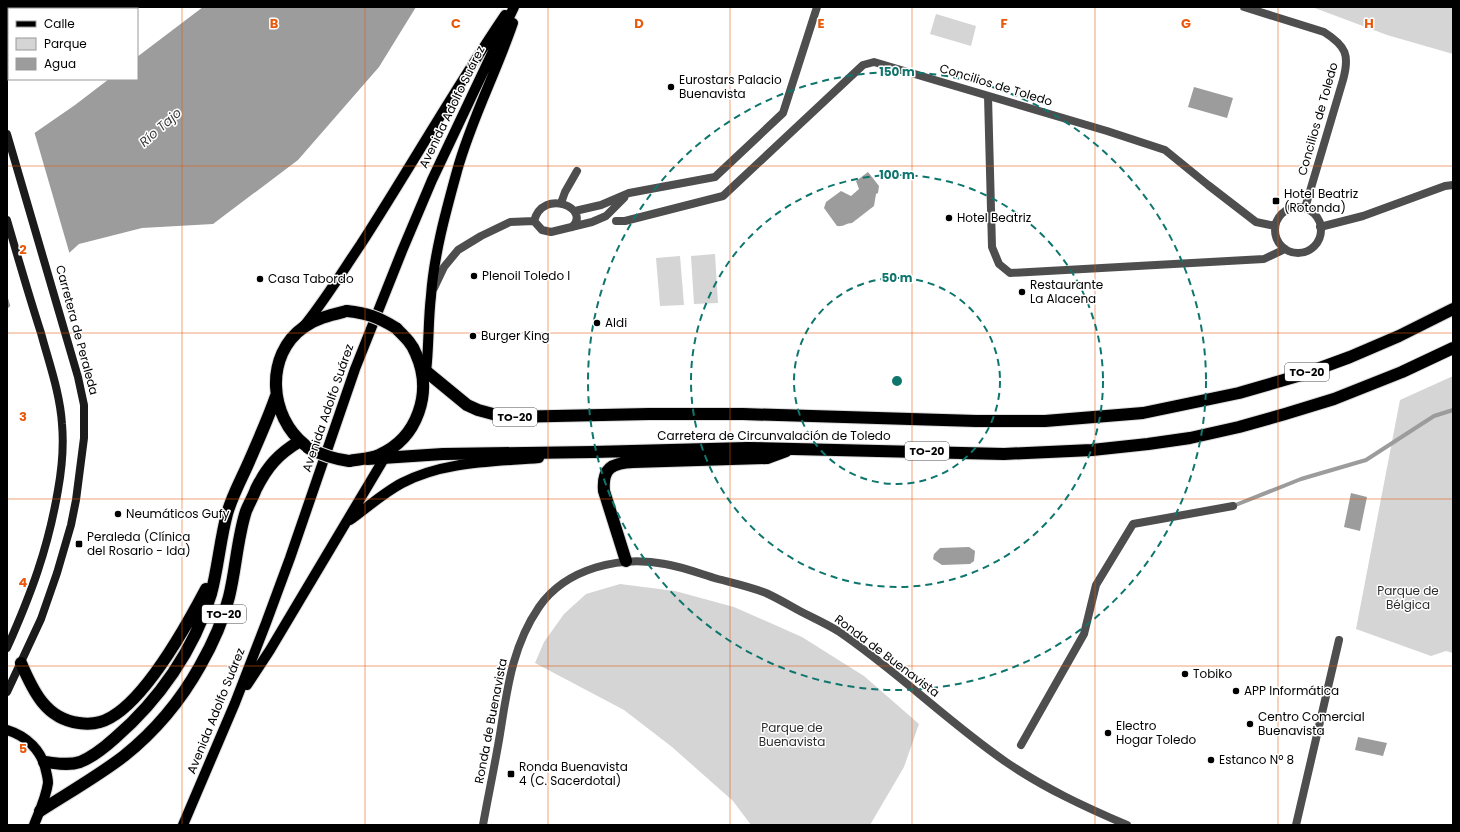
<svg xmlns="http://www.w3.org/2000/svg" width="1460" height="832" font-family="Poppins,sans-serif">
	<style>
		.green { fill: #d5d5d5 }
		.water { fill: #9c9c9c }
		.pier { fill: #fff }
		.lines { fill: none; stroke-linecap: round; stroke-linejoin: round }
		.stream { stroke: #9c9c9c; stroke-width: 4 }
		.primary-casing { stroke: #dbdbdb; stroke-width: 12 }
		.highway-casing { stroke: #dbdbdb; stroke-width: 14 }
		.street { stroke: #4e4e4e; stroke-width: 8 }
		.secondary { stroke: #1b1b1b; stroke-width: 8 }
		.primary { stroke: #000; stroke-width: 10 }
		.highway { stroke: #000; stroke-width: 12 }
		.highway-bridge-casing { stroke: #dbdbdb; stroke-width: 14; stroke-linecap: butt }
		.highway-bridge { stroke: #000; stroke-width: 12 }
		.grid { fill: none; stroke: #e8590c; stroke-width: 1; stroke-opacity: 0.55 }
		.ring { fill: none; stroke: #0f766e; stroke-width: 2; stroke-dasharray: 7 5 }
		.poi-dot { fill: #000; stroke: #fff; stroke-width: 1.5 }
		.labels { text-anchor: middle; stroke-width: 3; stroke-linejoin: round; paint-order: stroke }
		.shield { fill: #fff; stroke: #4c4c4c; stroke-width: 1 }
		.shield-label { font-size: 11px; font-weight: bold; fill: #000 }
		.poi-label { font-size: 12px; fill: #000; stroke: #fff; text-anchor: start }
		.street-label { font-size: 12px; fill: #000; stroke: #fff }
		.park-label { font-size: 12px; fill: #2c2c2c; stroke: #fff }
		.water-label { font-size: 13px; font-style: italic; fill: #3d3d3d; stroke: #fff }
		.grid-label { font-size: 13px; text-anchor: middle; font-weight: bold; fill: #e8590c; stroke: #fff; stroke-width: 3; stroke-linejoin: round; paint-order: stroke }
		.centre { fill: #0f766e; stroke: #fff; stroke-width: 2 }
		.ring-label { font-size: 12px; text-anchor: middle; font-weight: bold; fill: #0f766e; stroke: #fff; stroke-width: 3; stroke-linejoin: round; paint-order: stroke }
	</style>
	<rect width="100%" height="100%" fill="#fff"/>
	<path class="green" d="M1312,7H1453V54L1387,35Z
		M936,14L976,26L971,46L930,34Z
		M715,254L718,303L694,304L691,256Z
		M680,256L684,305L660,306L656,258Z
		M1453,376V653L1446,651L1431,656L1356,629L1400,400Z
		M620,584L675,591L734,607L802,637L864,676L919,724L904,767L870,825H751L733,801L672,747L624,710L535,663L544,642L564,614L586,594Z"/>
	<path class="water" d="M203,7H416L379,67L298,160L213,224L142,228L79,244L7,309V152L75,105L109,79H137V57Z
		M1194,87L1233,98L1227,118L1188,107Z
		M868,172L879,186L878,193L876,194L874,206L852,223C846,223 844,227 837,226L824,208L826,202L841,191L851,196L859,189L856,181Z
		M1351,493L1367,497L1360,531L1344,527Z
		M969,547L975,551L974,561L970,564L942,565L933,559L934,554L940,548Z
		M1358,737L1387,743L1383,756L1355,750Z"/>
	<path class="pier" d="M34,131L70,255L11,308L7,295V150Z"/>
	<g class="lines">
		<path class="stream" d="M1233,506L1301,479L1366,460L1434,416L1453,410"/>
		<defs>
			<path id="primary" d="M304,326C325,300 342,272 361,244C410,168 454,90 505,15
				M426,372C429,347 428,321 431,296C434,254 446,211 457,171C471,120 496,73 513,23
				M350,520C367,508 383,493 402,483C444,461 492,462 539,458
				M247,685L270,650L388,452
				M7,730C27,736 42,751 46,771C47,775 48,779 48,783C46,798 39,812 34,825
				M183,825L235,703L266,623L290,558L355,369L402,251L432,180L514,7"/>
			<path id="highway" d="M422,368L467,405L478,410L504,417L649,414H743L976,421H1045L1143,413L1239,393L1301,375L1350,357L1399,336L1453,309
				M305,445C269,417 264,355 304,327C317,318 331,315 347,311
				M367,459L443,454L593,452L748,448L1004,454L1092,450L1148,444L1190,438L1239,427L1285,414L1334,399L1402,372L1453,348
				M349,461C359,459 369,459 379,455C418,438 433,392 416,354C412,343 404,336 396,328
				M626,561L604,491C602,468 612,463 633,462L767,458L786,451
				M21,663C33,691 46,719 79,723C86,724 93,724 100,722C140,711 187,625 206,589
				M44,762C56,763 68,766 80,762C93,757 105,747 115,738C159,700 194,650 211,594C218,568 220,540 227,514C232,496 241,480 248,464C258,441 268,419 276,396
				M40,811C68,793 98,776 124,756C154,732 181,700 200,666C212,645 223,621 229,597C236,569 237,539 246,511C249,504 253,497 256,489C267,467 278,454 300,441"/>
		</defs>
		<use href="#primary" class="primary-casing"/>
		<use href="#highway" class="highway-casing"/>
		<path class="street" d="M1244,7L1324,32C1346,46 1350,55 1343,80L1305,208
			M988,96L992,247L999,264L1010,273L1264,259L1285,249
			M561,203L565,192L577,171
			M1275 230a23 23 0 1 1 46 0a23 23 0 1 1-46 0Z
			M575,211L601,205L629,193L715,177L783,113L817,7
			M616,221H625L723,196L863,65L874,62L1107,131L1165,150L1208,185L1256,222L1275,226
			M572,227C592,209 543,187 534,221L542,230L551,232L592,222L606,216L624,198
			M1320,227L1363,216L1445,186L1453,185
			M434,288L444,267L458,250L481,236L510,222L534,221
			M1021,745L1084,634L1096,585L1133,524L1233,506
			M483,825C488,797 494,769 499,740C507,692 511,648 539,607C566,568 621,555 665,564C683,567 701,574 718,579C733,583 751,587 766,593C777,598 787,604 798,610C811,617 825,623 838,631C897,671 948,722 1006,762C1044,788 1085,807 1127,825
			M1296,825L1339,640"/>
		<path class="secondary" d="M7,134L78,377L84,405V438L76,500L71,525L57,573L41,619L7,692
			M7,220C18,258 29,296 41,333C49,363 60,393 62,424C64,447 62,468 58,490C48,549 31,594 7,648"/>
		<use href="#primary" class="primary"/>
		<use href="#highway" class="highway"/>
		<defs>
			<path id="highway-bridge" d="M347,311C367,313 378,317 396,328
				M308,448C322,455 333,459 349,461"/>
		</defs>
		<use href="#highway-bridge" class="highway-bridge-casing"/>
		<use href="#highway-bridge" class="highway-bridge"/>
	</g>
	<path class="grid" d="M182,7V825M365,7V825M548,7V825M730,7V825M912,7V825M1095,7V825M1278,7V825M7,166H1453M7,333H1453M7,499H1453M7,666H1453"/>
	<g class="ring">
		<circle cx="897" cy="381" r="103"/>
		<circle cx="897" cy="381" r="206"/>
		<circle cx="897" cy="381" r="309"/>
	</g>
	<g class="poi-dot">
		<circle cx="671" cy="87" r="4"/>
		<rect x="1272" y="197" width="8" height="8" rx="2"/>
		<circle cx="949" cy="218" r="4"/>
		<circle cx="474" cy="276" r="4"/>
		<circle cx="260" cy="279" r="4"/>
		<circle cx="1022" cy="292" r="4"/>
		<circle cx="597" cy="323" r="4"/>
		<circle cx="473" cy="336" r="4"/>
		<circle cx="118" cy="514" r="4"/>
		<rect x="75" y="540" width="8" height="8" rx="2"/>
		<circle cx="1185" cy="674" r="4"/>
		<circle cx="1236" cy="691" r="4"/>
		<circle cx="1250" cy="724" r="4"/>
		<circle cx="1108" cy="733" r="4"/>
		<circle cx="1211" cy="760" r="4"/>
		<rect x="507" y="770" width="8" height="8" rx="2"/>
	</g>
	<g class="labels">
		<g class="shield">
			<rect x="1285" y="363" width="44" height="18" rx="3"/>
			<rect x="493" y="408" width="44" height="18" rx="3"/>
			<rect x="905" y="442" width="44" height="18" rx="3"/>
			<rect x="202" y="605" width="44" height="18" rx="3"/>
		</g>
		<g class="shield-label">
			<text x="1307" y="376">TO-20</text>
			<text x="515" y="421">TO-20</text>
			<text x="927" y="455">TO-20</text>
			<text x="224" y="618">TO-20</text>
		</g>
		<g class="poi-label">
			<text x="679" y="84">Eurostars Palacio<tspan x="679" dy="14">Buenavista</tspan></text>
			<text x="1284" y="198">Hotel Beatriz<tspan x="1284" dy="14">(Rotonda)</tspan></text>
			<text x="957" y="222">Hotel Beatriz</text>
			<text x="482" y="280">Plenoil Toledo I</text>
			<text x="268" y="283">Casa Tabordo</text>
			<text x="1030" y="289">Restaurante<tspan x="1030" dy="14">La Alacena</tspan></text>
			<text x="605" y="327">Aldi</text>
			<text x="481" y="340">Burger King</text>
			<text x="126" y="518">Neumáticos Gufy</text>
			<text x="87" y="541">Peraleda (Clínica<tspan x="87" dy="14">del Rosario - Ida)</tspan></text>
			<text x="1193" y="678">Tobiko</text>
			<text x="1244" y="695">APP Informática</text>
			<text x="1258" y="721">Centro Comercial<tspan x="1258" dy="14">Buenavista</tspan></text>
			<text x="1116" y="730">Electro<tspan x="1116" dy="14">Hogar Toledo</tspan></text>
			<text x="1219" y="764">Estanco Nº 8</text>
			<text x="519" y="771">Ronda Buenavista<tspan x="519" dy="14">4 (C. Sacerdotal)</tspan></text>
		</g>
		<g class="street-label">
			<text transform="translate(996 85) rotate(17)" y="4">Concilios de Toledo</text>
			<text transform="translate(452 107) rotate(-64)" y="4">Avenida Adolfo Suárez</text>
			<text transform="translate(1318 119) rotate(-74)" y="4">Concilios de Toledo</text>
			<text transform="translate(77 330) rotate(75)" y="4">Carretera de Peraleda</text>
			<text transform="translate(328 408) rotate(-71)" y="4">Avenida Adolfo Suárez</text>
			<text x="774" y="440">Carretera de Circunvalación de Toledo</text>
			<text transform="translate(887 656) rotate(37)" y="4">Ronda de Buenavista</text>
			<text transform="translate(216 711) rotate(-68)" y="4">Avenida Adolfo Suárez</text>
			<text transform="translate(491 721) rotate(-79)" y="4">Ronda de Buenavista</text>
		</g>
		<g class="park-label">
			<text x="1408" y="595">Parque de<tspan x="1408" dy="14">Bélgica</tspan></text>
			<text x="792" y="732">Parque de<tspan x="792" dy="14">Buenavista</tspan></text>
		</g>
		<g class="water-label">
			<text transform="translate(160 127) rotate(-41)" y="5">Río Tajo</text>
		</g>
	</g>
	<g class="grid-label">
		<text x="274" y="28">B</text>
		<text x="456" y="28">C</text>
		<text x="639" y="28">D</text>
		<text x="821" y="28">E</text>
		<text x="1004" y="28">F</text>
		<text x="1186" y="28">G</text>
		<text x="1369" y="28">H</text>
		<text x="23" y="254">2</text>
		<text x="23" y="421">3</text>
		<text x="23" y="587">4</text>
		<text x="23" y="753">5</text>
	</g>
	<circle cx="897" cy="381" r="6" class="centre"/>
	<g class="ring-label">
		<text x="897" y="76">150 m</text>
		<text x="897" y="179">100 m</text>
		<text x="897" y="282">50 m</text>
	</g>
	<rect width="1460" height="832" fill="none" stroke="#000000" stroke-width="16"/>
	<rect x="8" y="8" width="130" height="72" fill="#ffffff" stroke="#999999"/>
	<rect x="16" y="21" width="20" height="6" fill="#000000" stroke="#999999"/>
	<text x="44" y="28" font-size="12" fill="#000000">Calle</text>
	<rect x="16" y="38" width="20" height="12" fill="#d5d5d5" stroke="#999999"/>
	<text x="44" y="48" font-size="12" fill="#000000">Parque</text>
	<rect x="16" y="58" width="20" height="12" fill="#9c9c9c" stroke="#999999"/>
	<text x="44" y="68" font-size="12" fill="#000000">Agua</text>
</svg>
